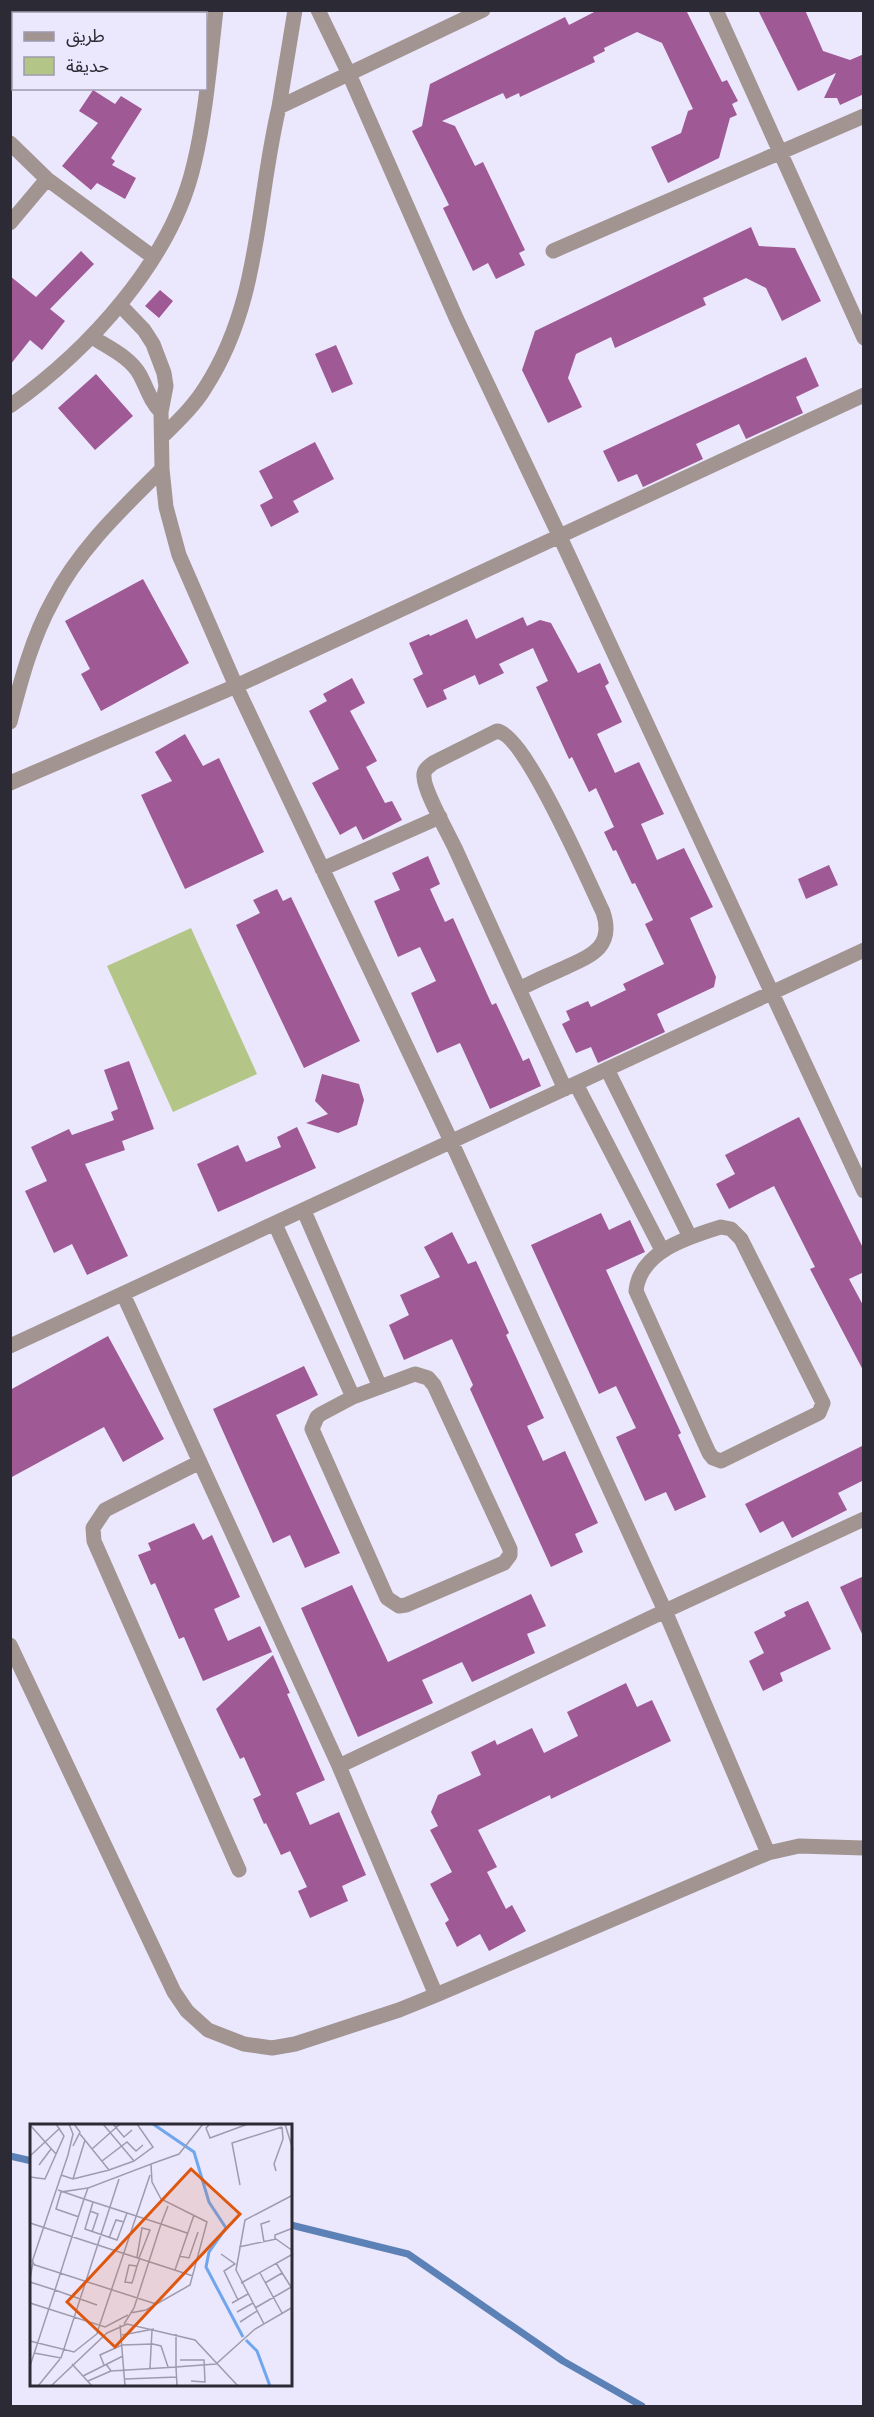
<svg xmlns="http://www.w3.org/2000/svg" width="874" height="2417" font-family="Roboto,'Noto Sans Arabic',sans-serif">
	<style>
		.green { fill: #b3c687 }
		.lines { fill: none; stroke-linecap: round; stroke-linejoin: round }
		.stream { stroke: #5c81b6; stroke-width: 7 }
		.building { fill: #9f5995 }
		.minor { stroke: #a19491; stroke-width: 15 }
		.inset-river { fill: none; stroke: #70a6ee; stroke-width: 3 }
		.inset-road { fill: none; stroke: #9f9bad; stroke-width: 1.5 }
		.view { fill: #df570e; fill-opacity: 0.15; stroke: #df570e; stroke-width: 3 }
		.inset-edge { fill: none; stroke: #2c2a34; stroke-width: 3 }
	</style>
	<rect width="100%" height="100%" fill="#ebe7fd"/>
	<path class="green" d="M191,928L257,1074L173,1112L107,966Z"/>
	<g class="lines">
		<path class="stream" d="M10,2156L32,2161
			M291,2225L408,2254L563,2361L642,2406"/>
	</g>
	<path class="building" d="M598,10H686L722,82L727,80L738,101L732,104L737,115L730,118L719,158L668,183L651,147L681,133L688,111L693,109L662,43L637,32L604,48L605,51L593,57L595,62L520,97L519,93L506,99L503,93L442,121L455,126L475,166L483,162L525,250L519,253L525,265L496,279L488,263L473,271L443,208L449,205L412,131L422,126L430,84L565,17L569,25Z
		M758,10H805L823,51L850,60L864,54V94L840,105L837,98H824L836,73L798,91Z
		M93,90L115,104L121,96L142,109L111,158L115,161L112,165L136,178L125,199L97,183L91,190L62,166L98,123L79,111Z
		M751,227L759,246L795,248L821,301L782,321L766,288L746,278L703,298L706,305L615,348L611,337L576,354L568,378L582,407L548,423L522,370L535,331Z
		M81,251L94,264L50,309L65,321L42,350L30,340L10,365V276L36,297Z
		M160,290L173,301L159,318L145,306Z
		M336,345L353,384L332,393L315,354Z
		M806,357L819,386L796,397L803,413L746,439L739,424L696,444L703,459L643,487L637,474L618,482L603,451Z
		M96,374L133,416L95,450L58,408Z
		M315,442L334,479L293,501L299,512L271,527L260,505L273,498L259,471Z
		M143,579L189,663L101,711L81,674L90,669L65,621Z
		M523,617L527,626L540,620L551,623L578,673L600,663L609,683L605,686L622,722L597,734L615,773L639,762L664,814L641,824L657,860L684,848L713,907L690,918L716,977L714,987L657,1014L665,1032L598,1063L591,1047L576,1053L562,1024L570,1020L566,1011L588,1001L591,1007L626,990L623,984L664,964L645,924L653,920L635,883L632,884L616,850L613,851L604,832L614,827L596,788L589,792L572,757L569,759L536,687L548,681L533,648L499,664L504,673L479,685L475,675L443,690L447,699L427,708L413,679L423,674L409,643L429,634L430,636L467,619L476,639Z
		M352,678L365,703L350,711L377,761L366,767L385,803L392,801L402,820L363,840L356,826L340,835L312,783L339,769L309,711L327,701L323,694Z
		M185,734L203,766L219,758L264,852L185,889L141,795L172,781L155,752Z
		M428,856L440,884L430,889L445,922L453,918L492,1005L496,1003L523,1061L529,1058L541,1086L490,1109L460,1043L437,1053L411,993L436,981L420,947L398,957L374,901L400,890L392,873Z
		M829,865L838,885L806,899L798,879Z
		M277,889L283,901L291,897L360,1041L304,1068L236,925L260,913L253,900Z
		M129,1061L154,1129L122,1141L125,1150L85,1164L128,1256L87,1275L72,1244L54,1253L25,1191L47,1181L31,1147L69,1129L72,1135L114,1120L111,1112L118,1109L104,1070Z
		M322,1074L359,1084L364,1100L357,1125L338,1133L306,1123L328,1114L315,1101Z
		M799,1117L864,1250V1272L849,1279L864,1307V1372L810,1269L815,1267L774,1186L729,1209L716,1184L735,1174L725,1155Z
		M297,1127L316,1168L218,1212L197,1164L238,1145L246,1162L281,1147L277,1137Z
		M601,1213L609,1230L630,1220L645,1252L606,1270L681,1433L678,1435L706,1497L675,1511L666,1492L645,1501L616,1437L636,1428L616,1386L599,1394L531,1245Z
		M452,1232L468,1264L476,1261L509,1333L506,1335L544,1418L527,1426L543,1461L565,1451L598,1523L575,1534L583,1552L551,1567L470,1389L473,1385L452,1339L404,1360L389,1325L409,1315L400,1295L440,1277L424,1247Z
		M108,1336L164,1439L123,1462L104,1427L10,1478V1390Z
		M304,1366L318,1395L276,1415L340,1553L305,1568L290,1535L273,1543L213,1409Z
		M864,1445V1480L838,1493L847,1510L792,1538L783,1521L760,1533L745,1504Z
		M194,1523L203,1540L212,1535L240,1597L214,1609L228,1641L260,1626L272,1652L203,1681L184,1637L179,1639L155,1583L151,1585L138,1555L151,1550L148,1543Z
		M864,1576V1638L840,1587Z
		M352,1585L388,1662L531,1594L546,1626L527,1634L535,1653L472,1682L462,1662L422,1680L433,1703L358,1737L301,1608Z
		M808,1601L831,1649L780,1673L783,1681L763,1691L749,1661L764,1653L754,1632L786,1616L784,1612Z
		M273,1655L290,1693L287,1694L325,1780L296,1793L310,1825L339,1812L366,1875L342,1886L348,1901L310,1918L298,1891L307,1887L290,1851L281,1855L266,1823L264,1824L253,1799L261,1795L244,1757L240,1759L216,1709Z
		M626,1683L637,1707L652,1700L671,1741L551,1799L550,1795L478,1830L497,1867L487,1872L506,1909L512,1905L526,1931L489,1951L480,1934L457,1947L445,1923L449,1920L430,1884L452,1872L430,1830L438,1826L431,1812L438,1795L481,1775L471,1752L495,1740L497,1745L532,1728L544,1753L578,1736L567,1712Z"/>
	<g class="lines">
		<path class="minor" d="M318,10L349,74L457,320L560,537L864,1191
			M716,10L864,338
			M279,107L295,10
			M10,143L47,179L153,257
			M10,223L47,179
			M553,251L864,116
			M120,305L144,330L153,344L164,373L166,386L161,412L162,469L166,507L179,555L236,686L451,1141L665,1611L864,1519
			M92,337C109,348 130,357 140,375C147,388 150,401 161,412
			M10,406C89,350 172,260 194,164C206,114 210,61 216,10
			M163,436C178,421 194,406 205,388C261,302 256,203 279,107L483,10
			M10,722C21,680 32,638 53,600C79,549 122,509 162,469
			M10,783L236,686L864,395
			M322,869L440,817
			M519,989C533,982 548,975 562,969C590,956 615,948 603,912C589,883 525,734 497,731L433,763C428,767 423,770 424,777C424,791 448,833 455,848C491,928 528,1009 565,1089
			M607,1069L690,1237
			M576,1084L662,1250
			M304,1211L380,1387
			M275,1224L353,1397
			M721,1227L731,1229L741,1239L823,1403L819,1413L721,1461L713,1458L709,1453L636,1291C640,1251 689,1237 721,1227Z
			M123,1294L339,1766L436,1995
			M10,1346L864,950
			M415,1374L428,1378L434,1385L510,1549V1555L504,1563L406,1605L399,1606L387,1598L312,1429L317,1417L321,1414L353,1397Z
			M200,1462L105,1510L93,1528L94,1541L239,1870
			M10,1645L174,1992L187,2011L208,2030L244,2044L272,2048L295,2044L399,2010L436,1995L768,1853L799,1846L864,1848
			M339,1766L665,1611L768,1853"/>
	</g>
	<g transform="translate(30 2124)">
		<rect width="262" height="262" fill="#ebe7fd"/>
		<path class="inset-river" d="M123,0L164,28L179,78L196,104L179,128L176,143L213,213M216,216L227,227L240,262"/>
		<path class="inset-road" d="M73,0L104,37L123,23L107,0M83,0L94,13L102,6M180,0L176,4L180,14L218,0M255,0L263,26M0,1L26,30M43,22L50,8L44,0M62,25L90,0M0,32L30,4M72,37L97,18L106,27L113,21M121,40L149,30L173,0M9,41L21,25M79,46L104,37M246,47L244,40L253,15L252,3M31,51L43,55L79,46L50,10M0,53L15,55L34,12L26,0M43,55L55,16M210,61L202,19L252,3M28,66L54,75L58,64L121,40L122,58L131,75L177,98L160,161L116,186L100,189M63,78L55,105L87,116L97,89M138,82L131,100L157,109M60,87L68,90L62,108M49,93L26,85L31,68L58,64M0,99L163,152M79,114L86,96L94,98M245,116V111L263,104M234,118L231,100L240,97M209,123L246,115L263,127M191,130L205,140L194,147L208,176M149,132L159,134L168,108M107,133L112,104L120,106L109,134M2,138L38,31L43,10L39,0M246,139L261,163M5,141L126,180M107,142L99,141L95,158L102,159V158L103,156L107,142L110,134M145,146L164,91M230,149L252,189M0,155L3,138L5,142M0,158L25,166L54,75L131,100L104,184L94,200M211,159L263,130M235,159L252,149M0,179L75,203L98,191M202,179L218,170M225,184L263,162M207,188L223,179M210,198L227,187M234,200L206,146L215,96L263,71M90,201L95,262M67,209L120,51M92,211L124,205M0,217L44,228L68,209M4,229L31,234L89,55M150,236H174L175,258L161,257M42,240L62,262M76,240L81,247L146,243V210M74,241L70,231L92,221L123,220L131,222L138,243M0,242L25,166L67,181M120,244L122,206M53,252L93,232M95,255L147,253M58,257L81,247M8,262L30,235M21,262L77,209L97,200L165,216L208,262M147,262L146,243L186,240L225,205L263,183"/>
		<path class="view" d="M161,45L210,90L85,223L37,178Z"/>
		<rect width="262" height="262" class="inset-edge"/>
	</g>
	<rect width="874" height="2417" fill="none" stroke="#2c2a34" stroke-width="24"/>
	<rect x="12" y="12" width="195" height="78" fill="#ebe7fd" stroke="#9f9bad" stroke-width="1.5"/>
	<rect x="24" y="32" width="30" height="9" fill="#a19491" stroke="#9f9bad" stroke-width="1.5"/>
	<text x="66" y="42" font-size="18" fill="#2c2a34">طريق</text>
	<rect x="24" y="57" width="30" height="18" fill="#b3c687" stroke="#9f9bad" stroke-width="1.5"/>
	<text x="66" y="72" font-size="18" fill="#2c2a34">حديقة</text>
</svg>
